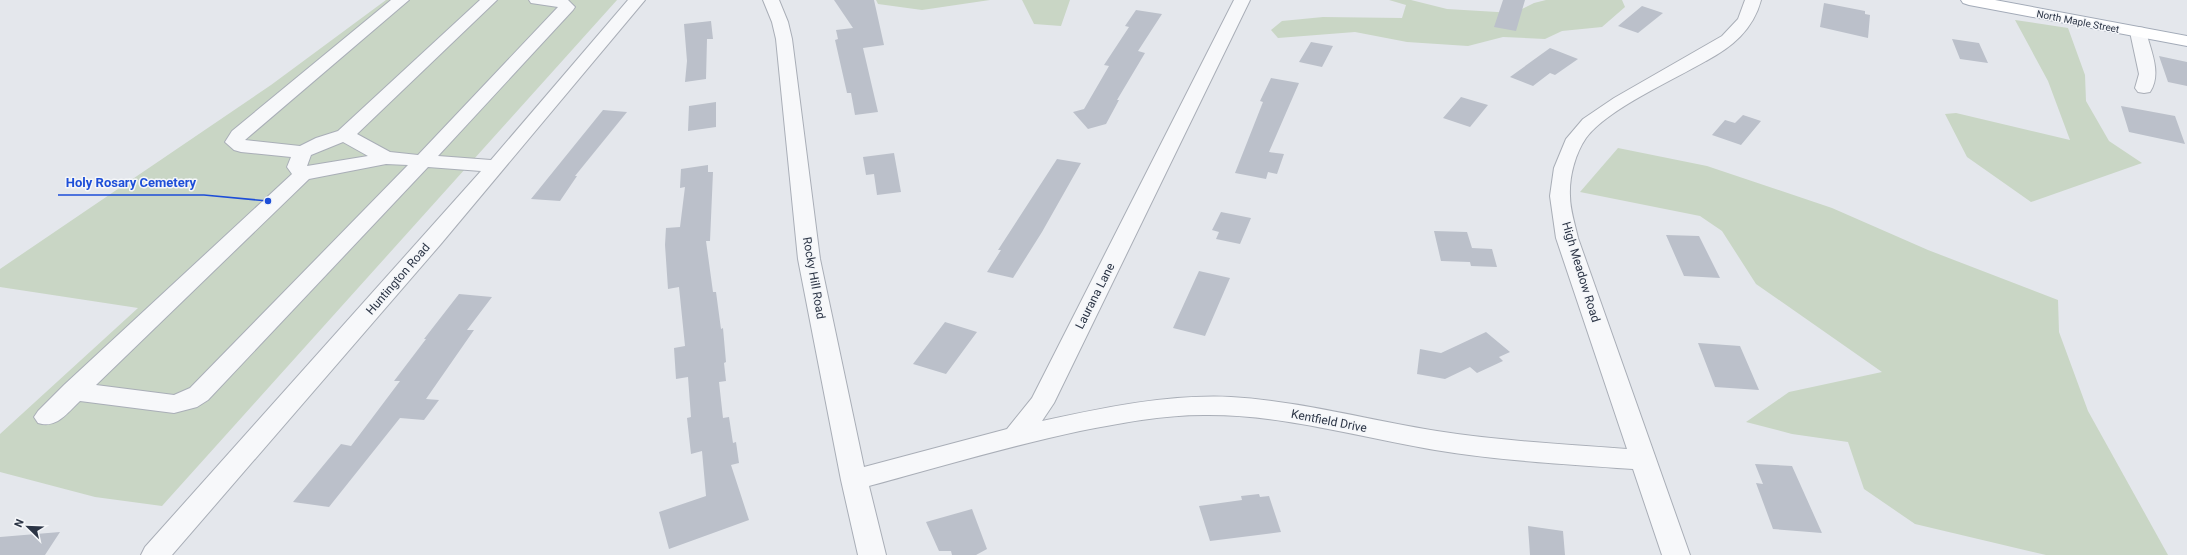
<svg xmlns="http://www.w3.org/2000/svg" width="2187" height="555" font-family="Roboto,sans-serif">
	<style>
		.green { fill: #c9d6c5 }
		.building { fill: #bbc0ca }
		.lines { fill: none; stroke-linecap: round; stroke-linejoin: round }
		.minor-casing { stroke: #a9aeb7; stroke-width: 2 }
		.major-casing { stroke: #a3abb8; stroke-width: 2 }
		.minor { fill: #f7f8fa; fill-rule: evenodd }
		.major { fill: #fff; fill-rule: evenodd }
		.labels { text-anchor: middle; stroke-width: 3; stroke-linejoin: round; paint-order: stroke }
		.far-street-label { font-size: 10px; fill: #2b3445; stroke: #f4f6f9 }
		.street-label { font-size: 12px; fill: #2b3445; stroke: #f4f6f9 }
		.leader { fill: none; stroke: #1d4ed8; stroke-width: 1.5 }
		.callout-dot { fill: #1d4ed8; stroke: #f4f6f9; stroke-width: 1.5 }
		.callout-label { font-size: 13px; text-anchor: middle; font-weight: bold; fill: #1d4ed8; stroke: #f4f6f9; stroke-width: 3; stroke-linejoin: round; paint-order: stroke }
	</style>
	<rect width="100%" height="100%" fill="#e4e7ec"/>
	<path class="green" d="M386,0H617L162,506L95,497L0,472V434L138,308L0,287V269L271,85Z
		M876,0H990L922,10L878,4Z
		M1022,0H1070L1061,26L1034,24Z
		M1389,0H1411L1447,9L1514,13L1534,3L1546,0H1622L1625,7L1602,27L1562,31L1545,39L1503,37L1468,46L1407,42L1355,32L1278,38L1271,30L1282,21L1323,17L1402,18L1406,5Z
		M2015,20L2068,28L2085,75L2086,101L2109,141L2142,163L2031,202L1967,157L1945,114L1956,113L2070,140L2048,81Z
		M1618,148L1707,166L1832,208L1928,250L2058,300L2059,332L2088,411L2168,555H2046L1915,524L1864,489L1848,442L1792,434L1746,422L1789,392L1882,372L1756,284L1722,231L1700,216L1580,192Z"/>
	<path class="building" d="M834,0H874L884,45L863,48L878,112L855,115L851,93H847L835,40L838,39L836,30L853,28Z
		M1503,0H1525L1516,31L1494,27Z
		M1824,3L1865,11V14L1870,15L1868,38L1820,27Z
		M1642,6L1663,13L1638,33L1618,26Z
		M1136,10L1162,14L1138,51L1145,53L1117,100H1119L1106,124L1088,129L1073,112L1084,109L1109,66L1104,65L1129,27L1125,26Z
		M711,21L713,39H707L706,79L685,82L687,61L684,24Z
		M1952,39L1979,43L1988,63L1960,59Z
		M1311,42L1333,46L1322,67L1299,62Z
		M1550,48L1578,59L1555,75L1550,73L1533,86L1510,77Z
		M2159,56L2187,62V86L2168,82Z
		M1271,78L1299,83L1269,152L1284,154L1277,174L1268,172L1266,179L1235,173L1263,102L1260,101Z
		M1461,97L1488,105L1470,127L1443,118Z
		M716,102V127L688,131L689,106Z
		M2121,106L2175,116L2185,144L2129,132Z
		M603,110L627,112L575,176H577L560,201L531,199Z
		M1743,115L1761,121L1741,145L1712,135L1725,120L1735,123Z
		M894,153L901,192L877,195L874,174L866,175L863,157Z
		M1057,159L1081,163L1042,232L1013,278L987,272L1001,250H998Z
		M708,165V172H713L710,241H706L713,292H716L721,329L723,328L726,362L724,363L726,381L719,382L723,418L729,417L733,443L736,442L739,463L731,465L749,520L669,549L659,512L706,496L702,451L691,454L687,418L691,417L688,377L676,379L674,348L685,346L679,287L668,289L665,245L666,228L680,227L685,187L680,188L681,169Z
		M1221,212L1251,218L1240,244L1216,239L1219,232L1212,230Z
		M1434,231L1467,232L1472,248L1492,249L1497,267L1471,266L1470,262L1441,261Z
		M1666,235L1699,236L1720,278L1684,276Z
		M1199,271L1230,278L1205,336L1173,328Z
		M459,294L492,297L467,330H474L426,399L439,400L424,420L400,418L329,507L293,502L341,444L351,446L400,381H394L426,339H424Z
		M945,322L977,332L946,374L913,364Z
		M1486,332L1510,352L1499,357L1503,361L1477,373L1470,367L1445,379L1417,374L1420,349L1441,353Z
		M1698,343L1740,346L1759,390L1715,387Z
		M1755,464L1792,466L1822,533L1773,529L1756,483L1763,484Z
		M1259,494L1260,497L1269,496L1281,532L1210,541L1199,506L1242,500L1241,496Z
		M972,509L987,549L976,555H952L951,551H939L926,522Z
		M1528,526L1563,531L1565,555H1530Z
		M60,532L45,555H0V537Z"/>
	<g class="lines">
		<defs>
			<path id="minor" d="M391,0H409L245,140L300,146L316,138L338,131L480,0H497L357,134L390,152L418,155L558,7L531,3L529,0H568L575,7L573,10L438,156L491,160L628,0H645L440,245L172,555H141L145,547L481,171L428,167L208,400L197,407L174,413L80,401C67,413 57,429 38,423L34,417L38,411L64,385L292,174L287,167L291,157L241,152L234,150L225,142L232,131ZM343,142L368,156L307,166L311,155ZM386,164L408,165L190,388L174,395L96,385L309,179Z
				M763,0H779L788,22L792,39L820,259L864,467L1007,429L1032,398L1234,0H1250L1054,403L1042,421C1103,408 1167,394 1231,397C1300,401 1368,420 1437,431C1500,441 1563,444 1627,449L1556,238L1550,196L1554,168L1566,139L1583,119L1614,98L1722,36L1738,19L1745,0H1761C1753,30 1732,47 1706,61C1675,79 1606,110 1586,138C1575,154 1569,177 1570,196C1570,210 1575,224 1578,238L1690,555H1662L1633,469C1567,464 1501,461 1435,450C1358,437 1282,414 1204,415C1162,415 1121,423 1080,431C1009,446 939,467 869,486L886,555H858L841,480L798,259L776,39L772,22Z
				M2138,27L2144,28L2146,32C2151,51 2162,74 2150,92L2144,93L2138,92L2135,88L2139,74L2130,32L2132,28Z"/>
			<path id="major" d="M1961,0H1995L2187,36V46L1969,5L1963,3Z"/>
		</defs>
		<use href="#minor" class="minor-casing"/>
		<use href="#major" class="major-casing"/>
		<use href="#minor" class="minor"/>
		<use href="#major" class="major"/>
	</g>
	<g class="labels">
		<g class="far-street-label">
			<text transform="translate(2078 21) rotate(11)" y="4">North Maple Street</text>
		</g>
		<g class="street-label">
			<text transform="translate(1581 272) rotate(73)" y="4">High Meadow Road</text>
			<text transform="translate(814 278) rotate(80)" y="4">Rocky Hill Road</text>
			<text transform="translate(398 279) rotate(-49)" y="4">Huntington Road</text>
			<text transform="translate(1095 296) rotate(-63)" y="4">Laurana Lane</text>
			<text transform="translate(1329 421) rotate(11)" y="4">Kentfield Drive</text>
		</g>
	</g>
	<path class="leader" d="M268 201L204 195H58"/>
	<circle class="callout-dot" cx="268" cy="201" r="4"/>
	<g class="callout-label">
		<text x="131" y="187">Holy Rosary Cemetery</text>
	</g>
	<g transform="translate(28 527) rotate(293)" stroke="#f4f6f9" stroke-width="3" paint-order="stroke">
	<path d="M0-3L7 15L0 10L-7 15Z" fill="#2b3445"/>
	<text y="-6" font-size="11" font-weight="bold" text-anchor="middle" fill="#2b3445">N</text>
	</g>
</svg>
